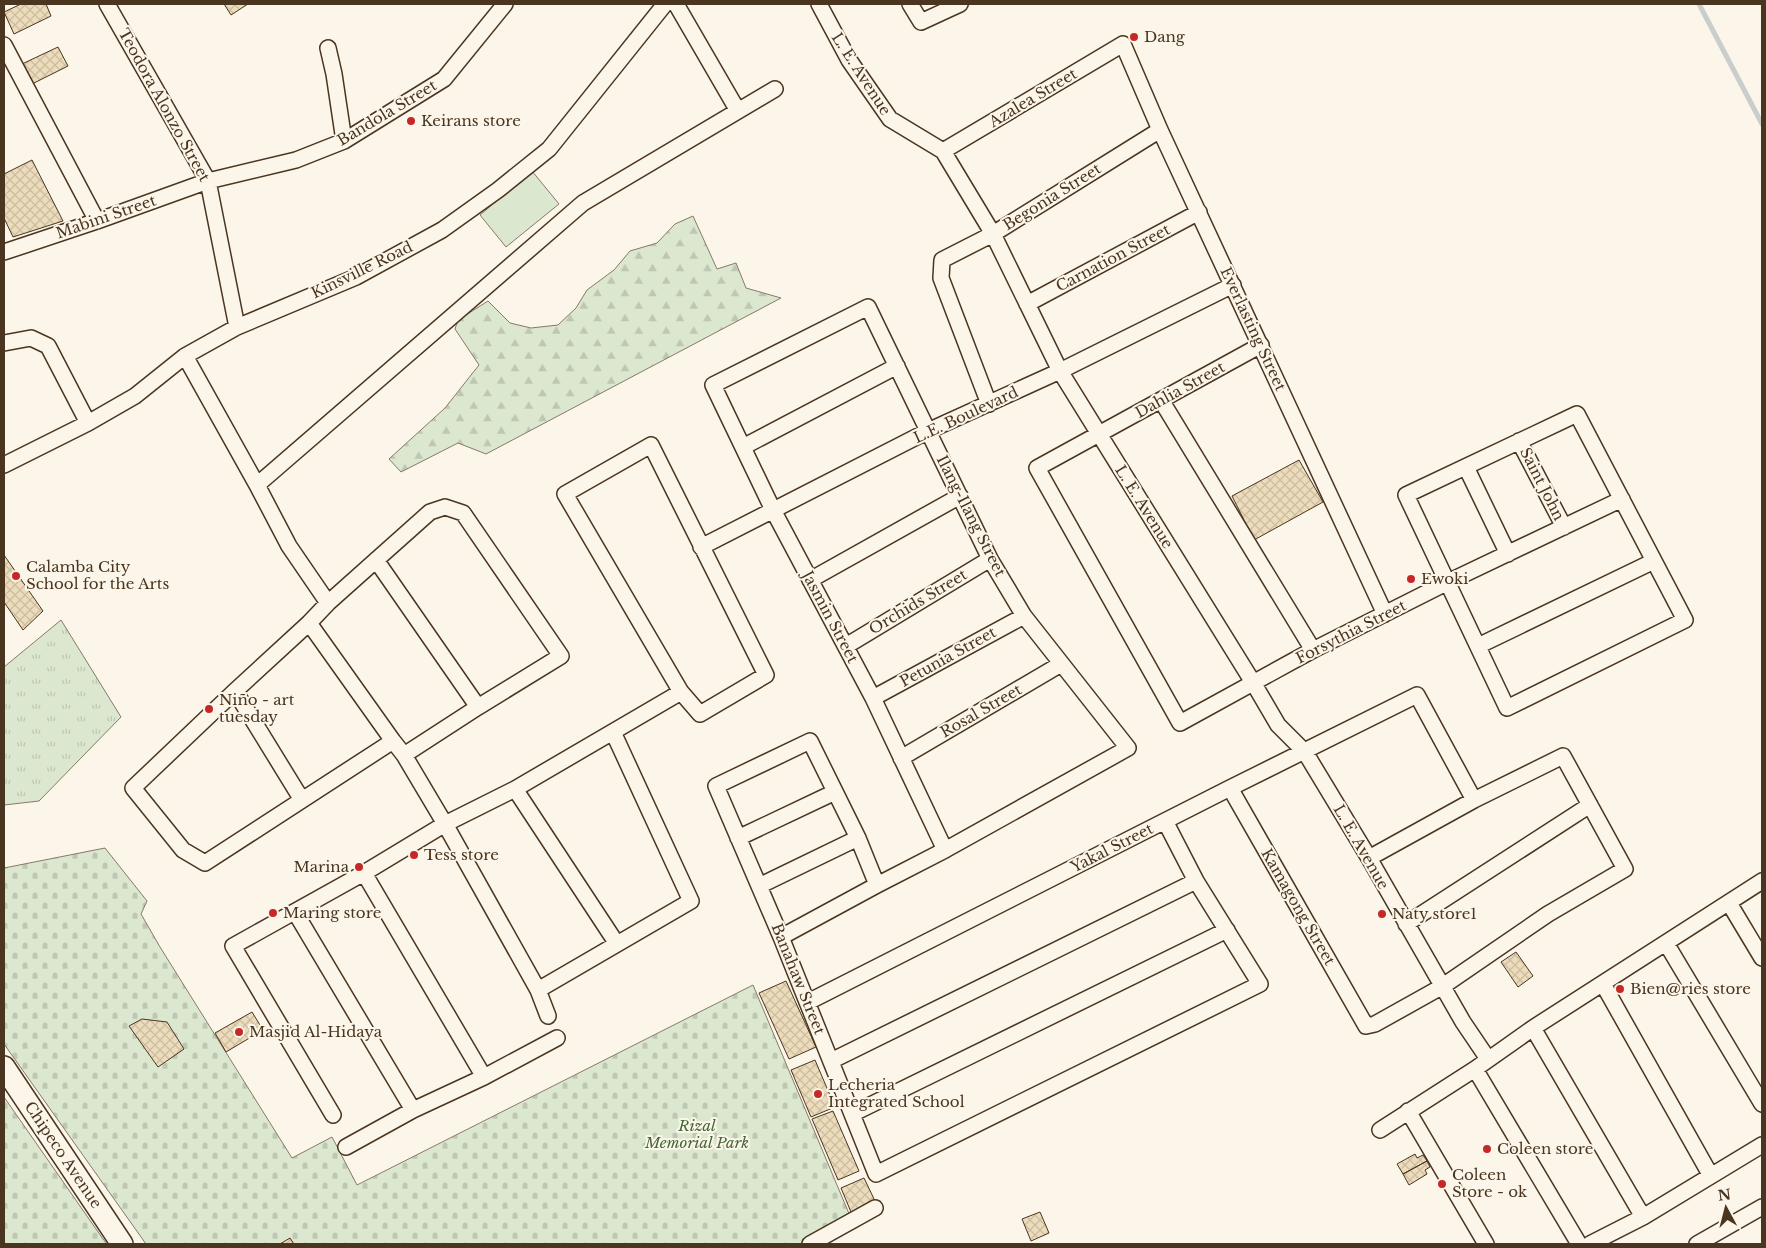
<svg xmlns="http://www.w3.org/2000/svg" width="1766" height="1248" font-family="'Libre Baskerville',serif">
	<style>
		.grass { fill: url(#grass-tufts); stroke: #887966 }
		.forest { fill: url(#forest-firs); stroke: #887966 }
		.cemetery { fill: url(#cemetery-stones); stroke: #887966 }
		.park { fill: #dce7d0; stroke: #887966 }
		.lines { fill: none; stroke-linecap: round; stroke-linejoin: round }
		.stream { stroke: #c9cecd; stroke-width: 5 }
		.building { fill: url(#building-cross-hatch); stroke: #4a3520 }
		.minor-casing { stroke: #4a3520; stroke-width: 18 }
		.secondary-casing { stroke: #4a3520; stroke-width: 24 }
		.minor { stroke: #fbf6e9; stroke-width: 15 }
		.secondary { stroke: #fbf6e9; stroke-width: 21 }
		.poi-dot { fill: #c62828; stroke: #fbf6e9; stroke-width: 2 }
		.labels { text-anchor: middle; stroke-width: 4; stroke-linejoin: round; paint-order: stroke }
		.poi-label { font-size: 15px; fill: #4a3520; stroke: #fbf6e9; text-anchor: start }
		.street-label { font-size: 15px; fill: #4a3520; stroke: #fbf6e9 }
		.park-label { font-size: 15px; font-style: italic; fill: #436837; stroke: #fbf6e9 }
	</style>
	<defs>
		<pattern id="grass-tufts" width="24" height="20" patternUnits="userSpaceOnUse" patternTransform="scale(1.25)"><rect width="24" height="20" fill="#dce7d0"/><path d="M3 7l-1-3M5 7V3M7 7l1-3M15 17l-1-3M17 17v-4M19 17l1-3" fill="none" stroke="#bec7b2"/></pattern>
		<pattern id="forest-firs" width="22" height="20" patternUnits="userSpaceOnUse" patternTransform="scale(1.25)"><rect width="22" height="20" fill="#dce7d0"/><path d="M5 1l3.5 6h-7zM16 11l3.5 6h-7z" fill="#bec7b2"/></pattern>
		<pattern id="cemetery-stones" width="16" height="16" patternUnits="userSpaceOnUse" patternTransform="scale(1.25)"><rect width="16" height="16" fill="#dce7d0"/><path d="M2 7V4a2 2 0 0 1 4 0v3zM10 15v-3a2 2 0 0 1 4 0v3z" fill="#bec7b2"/></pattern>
		<pattern id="building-cross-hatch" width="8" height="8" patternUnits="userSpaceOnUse" patternTransform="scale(1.25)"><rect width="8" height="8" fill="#ecdcbc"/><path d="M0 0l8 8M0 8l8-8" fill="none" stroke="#ccbda1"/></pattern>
	</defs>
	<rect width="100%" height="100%" fill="#fbf6e9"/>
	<path class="grass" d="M61,620L121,717L39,801L4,805V667Z"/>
	<path class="forest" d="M693,216L717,269L736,263L746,288L781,298L486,454L458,443L401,472L389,459L445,408L479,365L455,329L458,320L488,301L510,323L531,328L558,325L576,308L587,290L614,270L630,251L657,243L675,224Z"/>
	<path class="cemetery" d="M105,848L147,901L141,914L160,947L292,1158L332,1137L357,1185L753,985L850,1216L800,1244H146L4,1044V868Z
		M4,1097L103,1239L107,1244H4Z"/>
	<path class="park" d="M532,171L559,204L506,247L480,215Z"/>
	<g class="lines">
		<path class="stream" d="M1699,4L1762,124"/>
	</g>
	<path class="building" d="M21,4H46L51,16L14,34L4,12Z
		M224,4H248L231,15Z
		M58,47L68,66L32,84L22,64Z
		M32,160L63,221L13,237L4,218V174Z
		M1299,460L1323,502L1254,540L1232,496Z
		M4,555L43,611L23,630L4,602Z
		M1516,952L1533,976L1518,987L1501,962Z
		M786,981L816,1047L789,1059L759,993Z
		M252,1012L263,1030L226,1052L215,1033Z
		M142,1019L167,1022L184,1049L158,1067L129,1026Z
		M815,1060L835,1107L811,1117L791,1070Z
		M833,1111L859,1171L838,1180L812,1119Z
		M1415,1154L1417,1158L1423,1155L1427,1161L1403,1174L1397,1164Z
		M1427,1161L1430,1167L1425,1170L1427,1174L1409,1185L1403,1174Z
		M864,1178L875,1201L851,1212L841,1188Z
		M1040,1212L1049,1233L1031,1241L1022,1219Z
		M290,1238L294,1244H280Z"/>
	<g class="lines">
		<defs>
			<path id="minor" d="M107,4L208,181L237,327
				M676,4L738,111
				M819,4L849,60L890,119L943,151L993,234L1060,371L1254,684L1278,725L1305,752L1369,858L1463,1022L1488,1059
				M910,4L921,22L960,4
				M4,45L97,221
				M328,48L334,74L344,141
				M943,151L1123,44L1160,130L1385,614
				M4,252L97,221L208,181L296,160L344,141L444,79L505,4
				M1027,304L1199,212
				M4,343L31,338L48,346L88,423
				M1261,345L1037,468L1180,723L1313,650L1448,582L1622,499
				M185,356L257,485L289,546L328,603
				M1161,400L1313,650
				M989,404L941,278L942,260L993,234L1160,130
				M1577,414L1685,620L1507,708L1406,495Z
				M1519,441L1564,527
				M651,445L766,675L700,714L681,692L565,494Z
				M743,447L897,366
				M4,465L88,423L135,396L185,356L237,327L356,277L442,230L498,190L549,149L665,4
				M1466,467L1508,554
				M257,485L583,203L775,89
				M701,547L928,431L1060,371L1233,285
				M376,560L478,707
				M810,580L960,496
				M309,623L393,741L404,755L445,824L538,990L548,1016
				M846,646L990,559
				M1478,646L1654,561
				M235,691L302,800
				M873,698L1024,616
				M393,741L205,863L183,850L133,788L235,691L309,623L328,603L430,512L445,507L463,513L561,656L478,707L404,755
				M901,758L1061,664
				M1230,788L1366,1026L1375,1024L1443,986L1548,914L1625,869L1563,756L1474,800L1369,858
				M515,789L617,944
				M738,838L835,792
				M364,873L484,1077
				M877,885L858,838L810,741L716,786L781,937L876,1174L1260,984L1196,881L1165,821
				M759,886L858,838
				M1729,903L1762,958
				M295,912L413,1110
				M1406,924L1590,805
				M781,937L877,885L945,850L1128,748L1024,616L990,559L868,307L713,385L773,510L873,698L945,850
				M1666,943L1762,1104
				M1603,984L1711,1176
				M538,990L691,901L613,732
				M808,1002L1230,788L1417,695L1474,800
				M1533,1028L1643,1217
				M831,1061L1196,881
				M1475,1069L1579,1244
				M1408,1111L1486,1244
				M852,1114L1227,930
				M333,1115L233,946L364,873L445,824L515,789L681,692
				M1380,1130L1475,1069L1533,1028L1762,881
				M346,1147L413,1110L484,1077L557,1038
				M810,1244L875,1208
				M1590,1244L1643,1217L1762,1145
				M1697,1244L1762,1207"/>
			<path id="secondary" d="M4,1067L122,1244"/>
		</defs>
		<use href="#minor" class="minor-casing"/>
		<use href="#secondary" class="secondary-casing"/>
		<use href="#minor" class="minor"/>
		<use href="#secondary" class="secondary"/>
	</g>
	<g class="poi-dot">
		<circle cx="1134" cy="37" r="5"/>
		<circle cx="411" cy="121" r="5"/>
		<circle cx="16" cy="576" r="5"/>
		<circle cx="1411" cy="579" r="5"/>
		<circle cx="209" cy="709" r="5"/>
		<circle cx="414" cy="855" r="5"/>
		<circle cx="359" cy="867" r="5"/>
		<circle cx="273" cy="913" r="5"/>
		<circle cx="1382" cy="914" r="5"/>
		<circle cx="1620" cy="989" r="5"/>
		<circle cx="239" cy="1032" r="5"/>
		<circle cx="818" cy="1094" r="5"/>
		<circle cx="1487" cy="1149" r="5"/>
		<circle cx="1442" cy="1184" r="5"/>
	</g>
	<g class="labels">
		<g class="poi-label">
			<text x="1144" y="42">Dang</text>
			<text x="421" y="126">Keirans store</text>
			<text x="26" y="572">Calamba City<tspan x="26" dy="17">School for the Arts</tspan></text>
			<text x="1421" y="584">Ewoki</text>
			<text x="219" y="705">Niño - art<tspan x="219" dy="17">tuesday</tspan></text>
			<text x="424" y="860">Tess store</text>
			<text x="349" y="872" text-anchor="end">Marina</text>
			<text x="283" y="918">Maring store</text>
			<text x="1392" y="919">Naty store1</text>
			<text x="1630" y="994">Bien@ries store</text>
			<text x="249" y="1037">Masjid Al-Hidaya</text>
			<text x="828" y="1090">Lecheria<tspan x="828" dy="17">Integrated School</tspan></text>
			<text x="1497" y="1154">Coleen store</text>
			<text x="1452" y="1180">Coleen<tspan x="1452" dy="17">Store - ok</tspan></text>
		</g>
		<g class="street-label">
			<text transform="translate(861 74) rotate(57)" y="5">L. E. Avenue</text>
			<text transform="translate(1033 98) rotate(-31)" y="5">Azalea Street</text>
			<text transform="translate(164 105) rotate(61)" y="5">Teodora Alonzo Street</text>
			<text transform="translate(387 113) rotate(-31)" y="5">Bandola Street</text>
			<text transform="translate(1052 197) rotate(-32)" y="5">Begonia Street</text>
			<text transform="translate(106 217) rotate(-19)" y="5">Mabini Street</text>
			<text transform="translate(1113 258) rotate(-28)" y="5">Carnation Street</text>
			<text transform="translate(362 270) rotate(-26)" y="5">Kinsville Road</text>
			<text transform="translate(1253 329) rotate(65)" y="5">Everlasting Street</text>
			<text transform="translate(1180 390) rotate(-29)" y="5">Dahlia Street</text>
			<text transform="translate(966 415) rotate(-25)" y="5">L.E. Boulevard</text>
			<text transform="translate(1542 484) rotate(63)" y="5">Saint John</text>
			<text transform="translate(1144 507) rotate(58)" y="5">L. E. Avenue</text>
			<text transform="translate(971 516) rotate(63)" y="5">Ilang-Ilang Street</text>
			<text transform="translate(918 602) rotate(-31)" y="5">Orchids Street</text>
			<text transform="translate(830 617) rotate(62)" y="5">Jasmin Street</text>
			<text transform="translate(1351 632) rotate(-27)" y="5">Forsythia Street</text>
			<text transform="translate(948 657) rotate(-29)" y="5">Petunia Street</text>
			<text transform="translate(981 711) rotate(-30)" y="5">Rosal Street</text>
			<text transform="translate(1361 847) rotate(60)" y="5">L. E. Avenue</text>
			<text transform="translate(1112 848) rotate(-27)" y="5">Yakal Street</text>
			<text transform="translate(1298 907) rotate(60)" y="5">Kamagong Street</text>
			<text transform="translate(798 979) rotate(68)" y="5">Banahaw Street</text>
			<text transform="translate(63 1155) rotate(56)" y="5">Chipeco Avenue</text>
		</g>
		<g class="park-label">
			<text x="697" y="1131">Rizal<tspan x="697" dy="17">Memorial Park</tspan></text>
		</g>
	</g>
	<rect width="1766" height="1248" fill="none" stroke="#4a3520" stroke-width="10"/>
	<g transform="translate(1726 1208) rotate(353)" stroke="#fbf6e9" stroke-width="4" paint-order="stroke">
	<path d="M0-4L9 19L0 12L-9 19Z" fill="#4a3520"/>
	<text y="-8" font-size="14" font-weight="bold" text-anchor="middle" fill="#4a3520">N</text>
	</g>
</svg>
